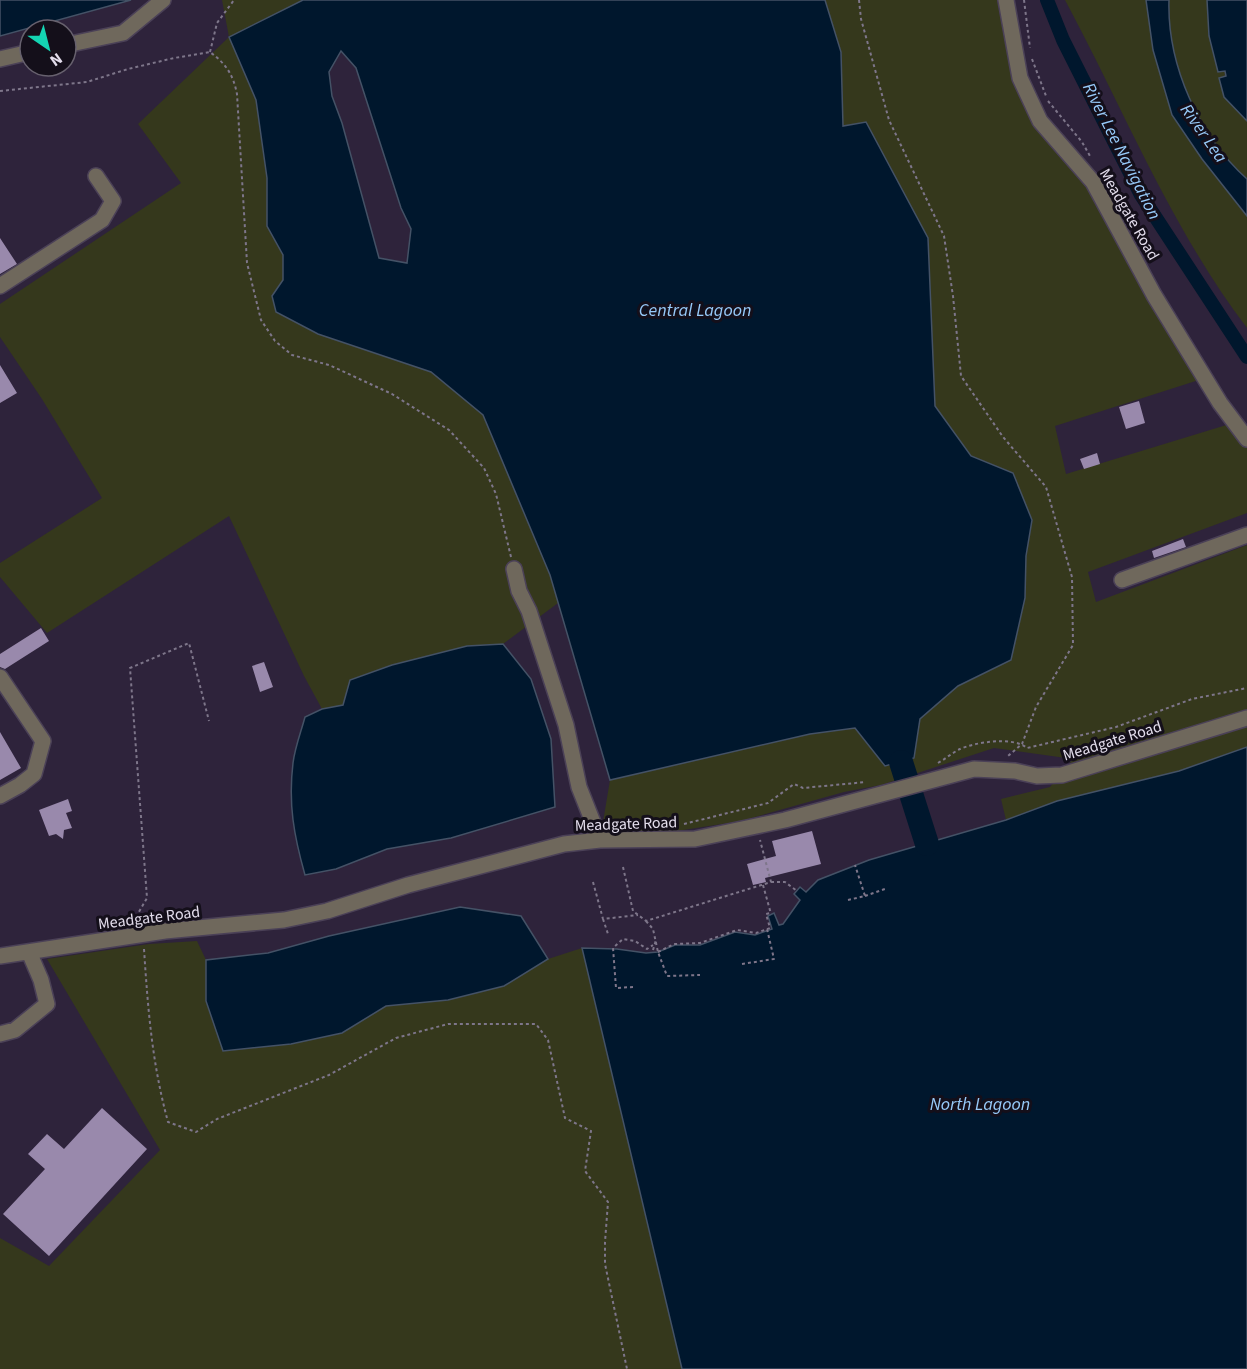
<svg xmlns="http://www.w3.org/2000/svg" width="1247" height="1369" font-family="'Source Sans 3',sans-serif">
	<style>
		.green { fill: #35381c }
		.water { fill: #00172d; stroke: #445266; stroke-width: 1.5; fill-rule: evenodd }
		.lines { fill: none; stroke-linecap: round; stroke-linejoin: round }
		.canal { stroke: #00172d; stroke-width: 14 }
		.river { stroke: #00172d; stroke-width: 24 }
		.building { fill: #9989ac }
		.minor-casing { stroke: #4b4157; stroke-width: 18 }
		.path { stroke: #7e768a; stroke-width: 2; stroke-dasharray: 3 3; stroke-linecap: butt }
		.minor { stroke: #6f685c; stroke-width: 15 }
		.labels { text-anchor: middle; stroke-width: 6; stroke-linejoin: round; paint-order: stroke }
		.street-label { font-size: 16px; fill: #e3ddec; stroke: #140f1a }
		.water-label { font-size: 18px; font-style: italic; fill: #97caf9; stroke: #140f1a }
	</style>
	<rect width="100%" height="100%" fill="#2e233b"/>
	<path class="green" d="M222,0H303L229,37L256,100L267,178V226L283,255V280L272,296L318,334L431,372L483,415L550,575L558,603L503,644L467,646L392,665L343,705L322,709L304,676L229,516L47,633L0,577V563L102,498L42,399L0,337V304L181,183L138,124L229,37Z
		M825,0H997L1009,63L1019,92L1086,182L1202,379L1055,426L1066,474L1233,423L1247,441V513L1088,572L1096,602L1247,545V747L1179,771L1057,801L1006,820L1001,799L1050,787L1073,759L994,748L881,785L844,792L741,821L645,836L600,840L610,780L810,734L856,728L885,765L920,719L958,686L1011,660L1025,598L1026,556L1032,520L1013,473L971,456L935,406L928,238L843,126L841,52Z
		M1065,0H1146L1153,50L1172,115L1202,159L1247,216V328C1171,228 1124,110 1065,0Z
		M1169,0H1207L1209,36L1218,72L1225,71L1224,97L1247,121V179C1199,136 1167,65 1169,0Z
		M197,941L206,960V1001L342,1033L386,1006L448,1000L504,986L548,959L582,948L682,1369H0V1238L49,1266L160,1150L47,959L149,944Z"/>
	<path class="water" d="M0,0H131L0,36Z
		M303,0H825L841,52L843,126L866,122L928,238L935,406L971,456L1013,473L1032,520L1026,556L1025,598L1011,660L958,686L920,719L914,758L885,766L855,728L810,734L610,780L550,575L483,415L431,372L318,334L276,312L272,296L283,280V255L267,226V178L256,100L229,37ZM341,51L356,68L401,208L411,229L407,263L379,258L342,123L332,96L329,72Z
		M1146,0H1169C1167,65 1199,136 1247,179V216L1202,159L1172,115L1153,50Z
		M1207,0H1247V121L1224,97L1219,78L1226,76L1225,71L1218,72L1209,36Z
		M503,644L531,679L551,739L555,807L451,838L387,849L336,869L305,875C294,836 288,804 293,763C295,747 301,732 305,717L322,709L343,705L350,680L392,665L467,646Z
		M1247,747V1369H682L582,948L617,949L646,953L658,952L675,945H700L735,932L755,935L772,929L768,916L774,913L779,925L783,924L800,900L794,894L800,887L806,892L818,880L869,860L1006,820L1057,801L1179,771Z
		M460,907L521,916L548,959L504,986L448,1000L386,1006L342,1033L291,1044L223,1051L206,1001V960L268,953L329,936Z"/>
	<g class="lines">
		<path class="canal" d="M1047,0L1063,40L1141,195L1247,357"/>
		<path class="river" d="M901,762L927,844"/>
	</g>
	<path class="building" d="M0,238L17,264L0,274Z
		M0,365L17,393L0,403Z
		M1139,401L1145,423L1126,429L1119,407Z
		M1097,453L1100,464L1084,469L1080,459Z
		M1183,539L1186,547L1154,558L1152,551Z
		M41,628L49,641L5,669L0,667V654Z
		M264,662L273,687L260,692L252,666Z
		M0,732L21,768L0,780Z
		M68,799L72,811L66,813L72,828L64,830L63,839L56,834L49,836L39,810Z
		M812,831L821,864L765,878L766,882L753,885L747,864L776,856L772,841Z
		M102,1108L147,1149L49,1256L3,1214L45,1169L28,1154L47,1134L64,1149Z"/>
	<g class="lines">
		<defs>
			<path id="minor" d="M1006,0L1020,78L1040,121L1093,182L1154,295L1220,403L1247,439
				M66,45L123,33L163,0
				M0,59L30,52
				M0,286L102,220L113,201L96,176
				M514,569L519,591L529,611L566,725L579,787L600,840
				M1122,580L1247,535
				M0,677L43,741L34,774L20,785L0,796
				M0,956L165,931L284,920L327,911L408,885L564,844L600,840L695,839L785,820L974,769L1015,771L1037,776L1062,775L1247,718
				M0,1034L15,1030L47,1004L41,980L29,952"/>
		</defs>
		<use href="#minor" class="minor-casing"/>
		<path class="path" d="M859,0L861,19L889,120L944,236L953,296L961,376L1003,437L1046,487L1072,577L1073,645L1036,707L1022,744L1008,756
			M1024,0L1030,48
			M210,52L217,23L234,0
			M1032,59L1046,96
			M0,91L87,82L128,69L174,58L210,52C226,64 233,74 237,94L247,263L261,320L275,341L292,355L329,365L392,394L449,430L484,468L496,494L511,557
			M1048,101L1082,142L1090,156
			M938,763C945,759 951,754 958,750C974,742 1013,736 1027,748L1116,727L1192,699L1247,688
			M684,824L768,803L794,784L803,788L866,782
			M623,867L633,911L646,921L771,882L760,840
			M593,882L603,919L638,915
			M771,882H785L797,891
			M763,885L771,914
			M865,896L885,889
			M848,900L865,896L855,865
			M603,919L608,934
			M646,921L653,929L658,952L667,976L700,975
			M133,922L147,898L130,668L189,643L209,721
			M144,949C148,1010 152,1063 168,1122L196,1132L217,1119L329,1075L396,1038L448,1024H536L548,1040L565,1118L591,1131L585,1171L608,1202L605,1242V1264L627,1369
			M653,950L656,940
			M658,952L674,944L700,943L737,930L756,933L770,928L766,914L770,913
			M742,964L774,959L767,929
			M633,987L616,988L613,948L623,939L635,941L647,949L653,945"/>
		<use href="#minor" class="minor"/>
	</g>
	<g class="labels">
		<g class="street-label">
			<text transform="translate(1130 214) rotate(60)" y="6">Meadgate Road</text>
			<text transform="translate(1112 740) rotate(-17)" y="6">Meadgate Road</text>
			<text transform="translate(626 823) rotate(-2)" y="6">Meadgate Road</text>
			<text transform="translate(149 917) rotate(-7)" y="6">Meadgate Road</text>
		</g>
		<g class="water-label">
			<text transform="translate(1204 133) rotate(55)" y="6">River Lea</text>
			<text transform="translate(1122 151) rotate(63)" y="6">River Lee Navigation</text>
			<text x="695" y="316">Central Lagoon</text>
			<text x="980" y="1110">North Lagoon</text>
		</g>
	</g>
	<g transform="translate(48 48) rotate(145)"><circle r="28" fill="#140f1a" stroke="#67616e" stroke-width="1.5"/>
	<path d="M0-4.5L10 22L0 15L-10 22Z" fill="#14d5b3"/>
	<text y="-9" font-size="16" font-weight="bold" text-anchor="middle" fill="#e3ddec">N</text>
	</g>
</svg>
